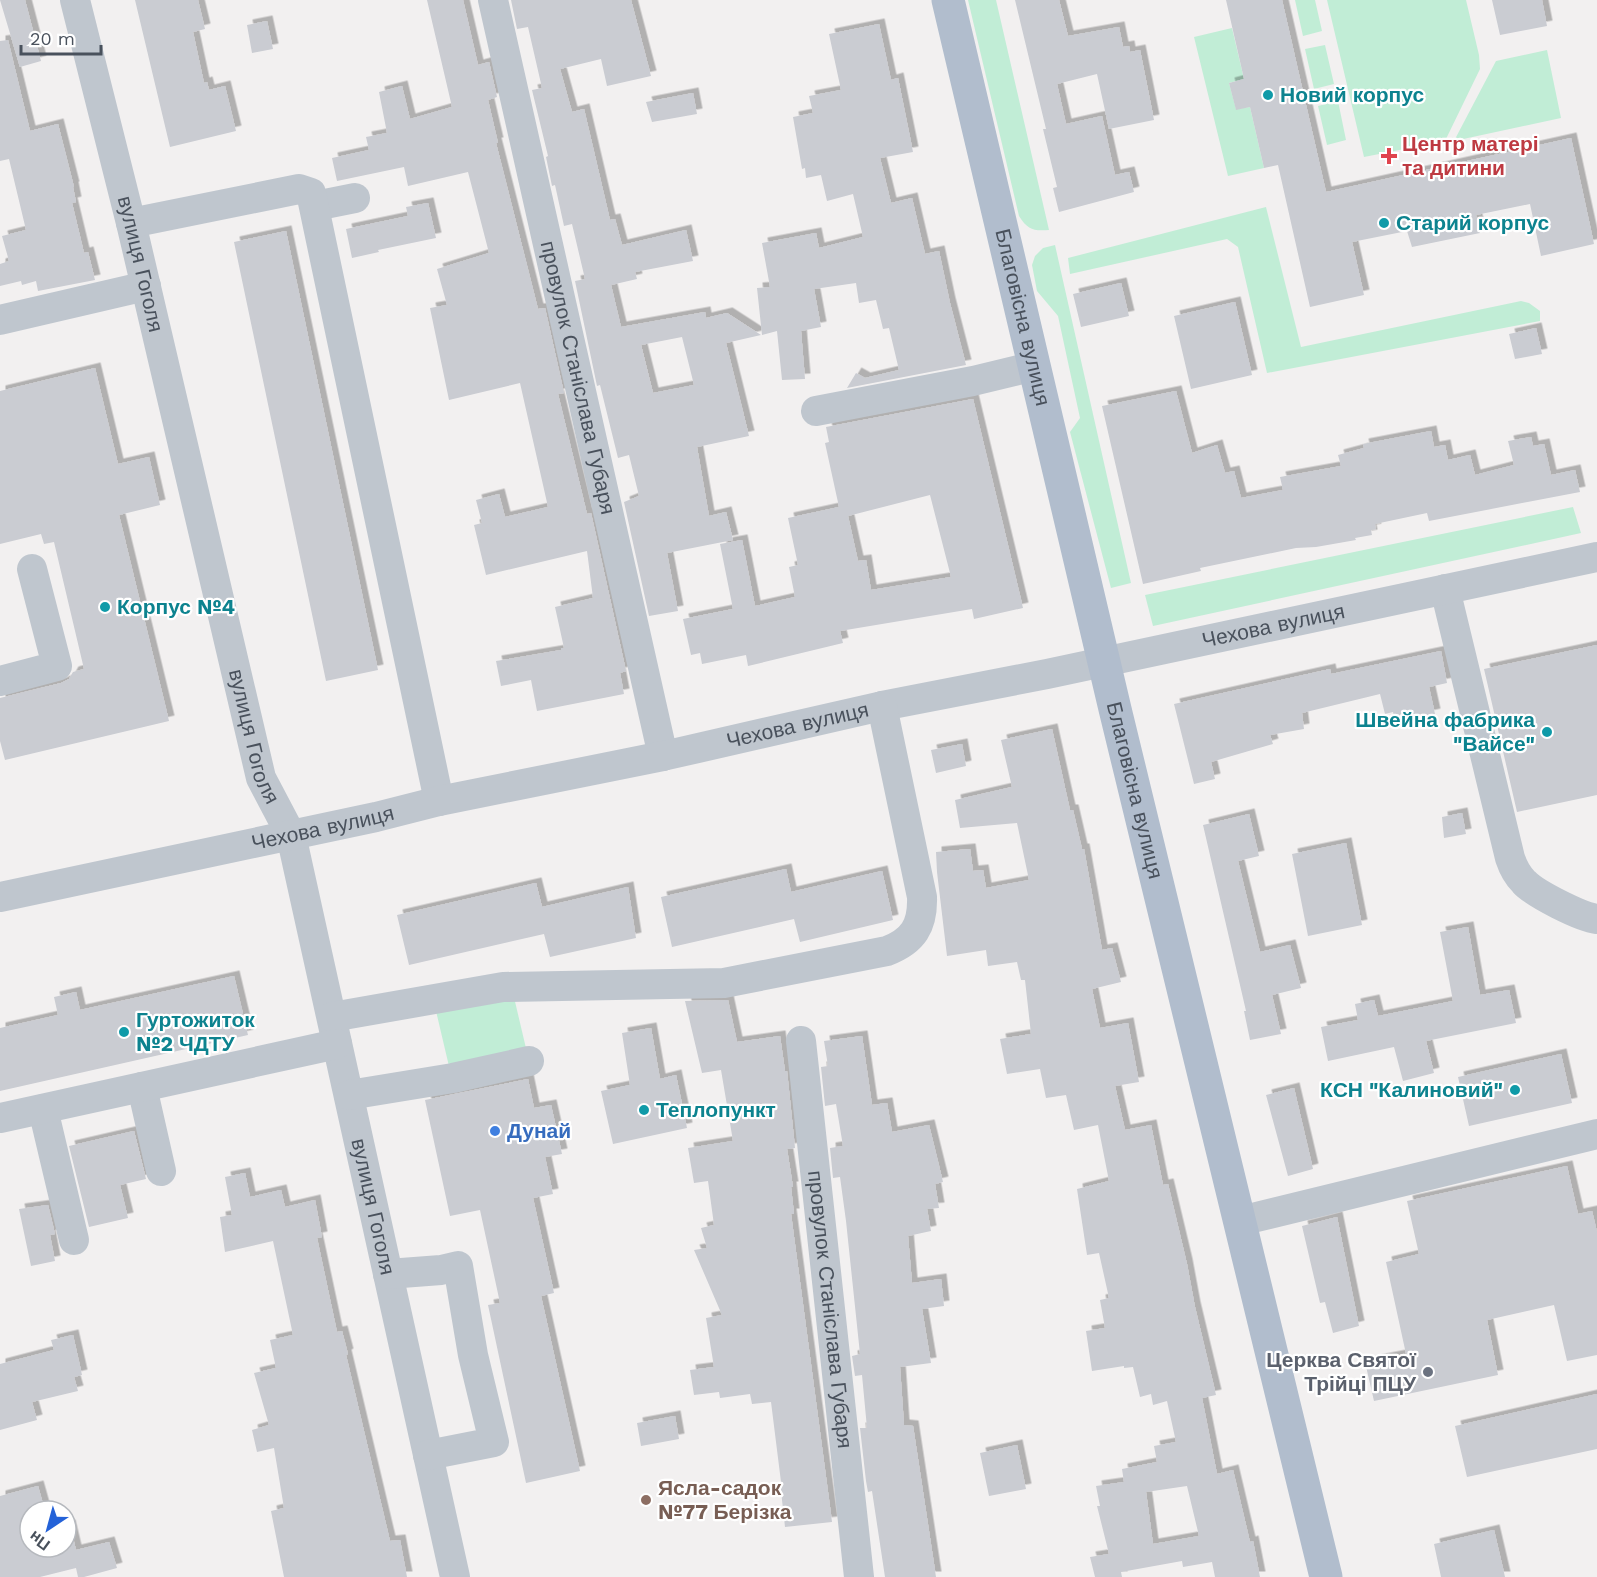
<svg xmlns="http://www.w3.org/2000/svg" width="1597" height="1577" font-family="'Work Sans',sans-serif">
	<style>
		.green { fill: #c1edd6 }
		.building { fill: #caccd2; fill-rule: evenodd; filter: url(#shadow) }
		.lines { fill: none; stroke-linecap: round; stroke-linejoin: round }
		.minor { stroke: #bfc6ce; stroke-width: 30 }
		.major { stroke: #b1bdcd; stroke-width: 33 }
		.culture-dot { fill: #0f9aa8; stroke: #fff; stroke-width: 2 }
		.health-dot { fill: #e0444e; stroke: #fff; stroke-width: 2 }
		.shop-dot { fill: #3f7fe0; stroke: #fff; stroke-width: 2 }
		.worship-dot { fill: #6b7280; stroke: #fff; stroke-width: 2 }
		.education-dot { fill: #8d6e63; stroke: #fff; stroke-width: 2 }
		.labels { text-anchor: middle; stroke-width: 4.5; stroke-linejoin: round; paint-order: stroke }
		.culture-label { font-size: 21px; font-weight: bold; fill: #0d838f; stroke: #fff; text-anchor: start }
		.health-label { font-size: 21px; font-weight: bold; fill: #be3a42; stroke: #fff; text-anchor: start }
		.street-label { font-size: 21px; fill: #49515c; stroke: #fff }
		.shop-label { font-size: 21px; font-weight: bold; fill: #366cbe; stroke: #fff; text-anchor: start }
		.worship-label { font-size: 21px; font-weight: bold; fill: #5b616d; stroke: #fff; text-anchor: end }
		.education-label { font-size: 21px; font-weight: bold; fill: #785e54; stroke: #fff; text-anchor: start }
	</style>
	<defs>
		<filter id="shadow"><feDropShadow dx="5.5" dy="-5.5" stdDeviation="0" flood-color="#0004"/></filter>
	</defs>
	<rect width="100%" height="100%" fill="#f2f0f0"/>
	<path class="green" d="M968,0H996L1049,230C1033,231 1028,230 1019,216Z
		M1295,0H1315L1322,31L1303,36Z
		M1327,0H1466L1479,55L1480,69L1445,141L1364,157Z
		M1232,28L1244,79L1229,83L1236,109L1250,107L1264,168L1228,176L1194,37Z
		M1325,45L1334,84L1314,89L1305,49Z
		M1547,50L1561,118L1454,141L1496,61Z
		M1338,101L1346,140L1327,145L1318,106Z
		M1266,207L1301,347L1521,301L1529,303L1540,311V321L1267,373L1238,247L1227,239L1070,274L1068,258Z
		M1055,245L1131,583L1111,588L1070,432L1080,418L1058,316L1037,291L1032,265L1035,256L1043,248Z
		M1573,507L1581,533L1153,626L1145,595Z
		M513,993L529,1061L452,1079L436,1011Z"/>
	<path class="building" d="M0,0H25L41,61L20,67Z
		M135,0H198L205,29L193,32L204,83L207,82L209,90L225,86L236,131L170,147Z
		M427,0H463L478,65L489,62L497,97L488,100L498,143H496L538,309L545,308L564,393L558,394L587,514L591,513L626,671L620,673L624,694L537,711L531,680L501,686L496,661L561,650V648H564L555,607L593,598L587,551L486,575L474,525L482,523L476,500L499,494L505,517L548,507L520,383L449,400L430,308L447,305L437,269L489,253L468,172L408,186L404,167L337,181L332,158L369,150L366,137L387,133L379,92L402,86L410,119L452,107Z
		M511,0H631L651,76L607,86L601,59L560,69L572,112L584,109L610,220L615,219L622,245L686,230L693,261L635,272L637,279L611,285L621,327L705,312L706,318L727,313L761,335L726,343L749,436L697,447L709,516L726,512L733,540L667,553L678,611L649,616L624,502L639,496L629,455L618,458L600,385L597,386L575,281L585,279L572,224L564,226L555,185L552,186L546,157L548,156L532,90L542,88L528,27L517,29ZM682,337L694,385L653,393L641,345Z
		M1015,0H1059L1068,36L1119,27L1123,47L1129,46L1130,52L1140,50L1154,120L1109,129L1097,74L1057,84L1066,124L1102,116L1115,175L1129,172L1134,192L1059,212L1053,188L1057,187L1043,129H1046Z
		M1226,0H1282L1326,192L1571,138L1594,244L1541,256L1530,204L1476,215L1480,233L1412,247L1407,231L1352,242L1364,295L1310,307L1278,165L1264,168L1250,107L1236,110L1229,83L1244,79Z
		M1492,0H1542L1547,26L1500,35Z
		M267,21L273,49L252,53L247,25Z
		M879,24L891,80L898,78L913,152L880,158L891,203L912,198L925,254L939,251L950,303L966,365L847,388L856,373L865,378L899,370L889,328L883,329L876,300L859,303L856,283L814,289L821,327L801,331L805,379L782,380L777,331L762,335L757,288L770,287L762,243L816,233L819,248L863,237L853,194L827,201L821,175L806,178L805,168L802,169L793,117L813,113L809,96L841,90L829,34Z
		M8,40L30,131L58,124L74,187H73L76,202L72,203L84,253L88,252L95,280L38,291L36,281L22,285L21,281L0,286V264L9,261L2,236L26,230L9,159L0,161V41Z
		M693,93L697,114L652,122L646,102Z
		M428,203L436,238L378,250L379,252L352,258L346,229L408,216L406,207Z
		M286,231L378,670L326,681L234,242Z
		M1121,283L1129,316L1081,327L1073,294Z
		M1235,302L1252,375L1191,389L1174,316Z
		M1536,328L1542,354L1515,359L1509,334Z
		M95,368L118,464L149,457L160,505L119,515L169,721L5,760L0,741V698L61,683L69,679L73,672L84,669L54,542L44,544L41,534L0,544V391Z
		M1176,391L1192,453L1217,445L1225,473L1234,471L1241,498L1283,490L1280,477L1341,466L1338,455L1364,448L1363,444L1431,431L1434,447L1445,445L1448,460L1470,455L1475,475L1514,465L1508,441L1531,437L1533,446L1544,444L1551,475L1575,470L1580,492L1429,521L1427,513L1375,524L1376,529L1371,530L1372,535L1355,538L1356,540L1316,547L1296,548L1200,568L1201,571L1143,584L1102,406Z
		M973,399L1023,608L974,619L972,609L840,631L843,643L748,666L746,655L702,664L700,653L691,655L683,619L733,609L720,544L742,540L755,606L795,597L789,567L798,565L788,518L839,507L825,443L829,442L826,427ZM930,495L951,577L871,590L866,560L858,561L848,516Z
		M1597,645V795L1517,812L1484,669Z
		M1441,651L1447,683L1429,687L1435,714L1396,723L1393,712L1385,714L1380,694L1302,713L1304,729L1270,735L1273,744L1211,762L1215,779L1194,784L1174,704L1330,669L1331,674Z
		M1052,729L1070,810H1073L1082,849H1084L1102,950L1112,948L1121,982L1092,989L1100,1028L1128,1023L1139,1082L1115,1086L1125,1130L1151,1125L1163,1185L1168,1184L1187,1264L1195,1307L1216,1395L1202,1398L1217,1474L1233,1470L1250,1542L1253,1541L1260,1577H1215L1212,1562L1183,1567L1182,1561L1121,1572L1122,1577H1095L1090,1557L1109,1554L1097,1506H1100L1096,1486L1124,1482L1122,1469L1157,1462L1154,1446L1176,1442L1167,1401L1153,1405L1151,1394L1140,1397L1133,1367L1124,1368V1366L1092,1371L1086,1331L1105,1328L1100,1300L1109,1298L1099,1253L1087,1255L1077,1189L1109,1181L1098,1125L1074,1130L1066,1095L1046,1098L1040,1069L1007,1074L1000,1039L1031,1034L1025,980H1021L1017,962L988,966L986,950L947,956L937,872L936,852L970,849L973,871L983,870L986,888L1029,880L1017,823L960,828L955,800L1012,787L1001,740ZM1187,1486L1199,1536L1153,1544L1146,1492Z
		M962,744L966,766L936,773L931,750Z
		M1462,813L1466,834L1444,838L1442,817Z
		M1249,814L1259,856L1238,861L1260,952L1290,945L1301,988L1272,995L1281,1034L1250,1040L1244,1011H1246L1203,825Z
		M1346,843L1362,925L1308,936L1292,854Z
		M786,869L791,892L882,871L893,920L800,942L794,919L672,947L661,897Z
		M536,883L542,907L628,887L636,938L550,957L544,934L409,965L397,915Z
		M1468,927L1480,995L1509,990L1516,1023L1426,1041L1434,1073L1403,1081L1394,1047L1328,1061L1321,1027L1358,1020L1355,1004L1374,1000L1378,1016L1453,1001L1440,932Z
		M234,976L248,1035L0,1091V1028L58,1015L54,997L76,992L80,1010Z
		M728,1000L737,1042L780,1036L785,1071H787L795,1148L787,1149L793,1187H791L794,1214H791L832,1522L785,1527L780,1482H781L771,1402L752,1404L750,1394L720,1398L719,1392L694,1395L690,1370L714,1367L706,1318L722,1315L694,1250L707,1248L701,1228L714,1225L708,1181L694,1183L688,1148L733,1141L721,1070L702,1073L685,1001Z
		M651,1028L660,1079L676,1075L687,1128L613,1144L601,1091L630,1085L622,1033Z
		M862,1036L872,1105L887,1103L892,1132L929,1125L943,1182L935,1184L939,1208L927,1209L931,1231L908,1236L912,1283L941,1279L944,1306L922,1309L931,1363L900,1367L904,1425L913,1426L936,1577H885L872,1491L868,1492L866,1481L860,1428H867L862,1375L855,1376L852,1356L860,1354L846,1221L840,1177L833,1178L830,1148L843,1146L836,1104L825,1106L821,1067L828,1066L824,1041Z
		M1561,1054L1572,1103L1469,1126L1458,1077Z
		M528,1079L534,1108L551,1105L562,1154L545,1157L553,1194L533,1198L554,1293L541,1296L580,1471L526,1483L488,1305L500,1303L480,1210L450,1216L425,1100Z
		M1294,1088L1313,1169L1288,1176L1266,1095Z
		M134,1131L146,1179L120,1185L128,1218L89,1227L69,1146Z
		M1567,1166L1578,1214L1592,1211L1597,1232V1355L1567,1361L1554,1305L1487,1320L1498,1375L1374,1401L1365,1362L1406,1354L1386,1262L1419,1254L1407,1201Z
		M245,1173L250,1197L281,1190L285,1207L315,1200L322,1237L317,1238L337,1332L342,1331L348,1354L346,1355L390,1541L400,1540L407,1577H284L271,1511L284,1508L274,1448L257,1452L252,1430L269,1425L254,1373L276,1368L270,1340L293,1335L273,1241L225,1252L220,1217L232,1215L225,1177Z
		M48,1205L55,1234L50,1235L55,1261L31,1266L19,1209Z
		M1337,1217L1359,1326L1333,1333L1325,1302L1320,1303L1302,1226Z
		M73,1335L82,1375L74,1377L78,1391L32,1402L37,1420L0,1430V1364L54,1350L51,1340Z
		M1597,1394V1449L1467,1477L1455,1426Z
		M675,1416L679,1439L641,1446L637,1423Z
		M1017,1445L1026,1489L989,1496L980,1453Z
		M38,1486L45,1511H30V1547H66V1526L70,1525L76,1550L109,1542L117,1568L84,1577H78L76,1568L40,1577H0V1496Z
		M1494,1530L1505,1577H1441L1434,1544Z"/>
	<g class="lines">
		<g class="minor">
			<path id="s1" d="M75,0L131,223L261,778L291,835L455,1577"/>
			<path id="s2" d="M493,0L663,756"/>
			<path d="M315,206L355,198"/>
			<path d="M131,223L299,189L311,193L439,801"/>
			<path d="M0,320L146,286"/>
			<path d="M816,411L973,381L1035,366"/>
			<path d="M1445,589L1510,858C1513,867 1517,875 1524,882C1535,894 1581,917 1597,919"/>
			<path d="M0,681L57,666L32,569"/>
			<path id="s3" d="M0,897L376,817L439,801L663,756L882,706L1047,674L1597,557"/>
			<path d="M332,1017L503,987L724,983L887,951C913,941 923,926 922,897L882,706"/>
			<path id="s4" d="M801,1041L859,1577"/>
			<path d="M142,1087L161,1171"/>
			<path d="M349,1095L453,1078L529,1061"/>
			<path d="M43,1109L74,1240"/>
			<path d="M0,1118L337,1044"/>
			<path d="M1240,1221L1597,1134"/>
			<path d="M388,1274L441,1270L458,1266L473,1355L494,1442L428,1455"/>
		</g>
		<path class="major" id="s5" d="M948,0L1115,709L1326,1577"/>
	</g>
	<g class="culture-dot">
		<circle cx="1268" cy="95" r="6"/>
		<circle cx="1384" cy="223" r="6"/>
		<circle cx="105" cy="607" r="6"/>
		<circle cx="1547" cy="732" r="6"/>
		<circle cx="124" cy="1032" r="6"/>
		<circle cx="1515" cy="1090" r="6"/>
		<circle cx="644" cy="1110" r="6"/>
	</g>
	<path class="health-dot" d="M1386 147h6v6h6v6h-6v6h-6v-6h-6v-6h6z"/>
	<circle class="shop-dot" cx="495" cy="1131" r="6"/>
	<circle class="worship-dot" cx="1428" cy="1372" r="6"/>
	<circle class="education-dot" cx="646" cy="1500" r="6"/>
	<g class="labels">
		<g class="culture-label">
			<text x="1280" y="102">Новий корпус</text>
			<text x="1396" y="230">Старий корпус</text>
			<text x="117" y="614">Корпус №4</text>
			<text x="1535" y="727" text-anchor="end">Швейна фабрика<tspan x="1535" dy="24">"Вайсе"</tspan></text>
			<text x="136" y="1027">Гуртожиток<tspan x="136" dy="24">№2 ЧДТУ</tspan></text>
			<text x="1503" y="1097" text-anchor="end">КСН "Калиновий"</text>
			<text x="656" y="1117">Теплопункт</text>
		</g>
		<g class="health-label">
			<text x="1402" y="151">Центр матері<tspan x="1402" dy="24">та дитини</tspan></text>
		</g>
		<g class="street-label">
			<text dy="7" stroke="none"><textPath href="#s1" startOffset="272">вулиця Гоголя</textPath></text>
			<text dy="7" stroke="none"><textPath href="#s5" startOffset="326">Благовісна вулиця</textPath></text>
			<text dy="7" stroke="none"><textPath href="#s2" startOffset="387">провулок Станіслава Губаря</textPath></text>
			<text dy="7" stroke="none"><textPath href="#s3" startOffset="1302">Чехова вулиця</textPath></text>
			<text dy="7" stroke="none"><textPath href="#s3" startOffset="816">Чехова вулиця</textPath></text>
			<text dy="7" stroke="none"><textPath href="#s1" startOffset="758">вулиця Гоголя</textPath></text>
			<text dy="7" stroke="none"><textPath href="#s5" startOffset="812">Благовісна вулиця</textPath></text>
			<text dy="7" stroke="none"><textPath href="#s3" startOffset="330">Чехова вулиця</textPath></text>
			<text dy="7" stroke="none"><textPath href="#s1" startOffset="1245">вулиця Гоголя</textPath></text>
			<text dy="7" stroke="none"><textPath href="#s4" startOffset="270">провулок Станіслава Губаря</textPath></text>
		</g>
		<g class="shop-label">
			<text x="507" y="1138">Дунай</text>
		</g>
		<g class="worship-label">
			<text x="1416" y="1367">Церква Святої<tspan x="1416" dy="24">Трійці ПЦУ</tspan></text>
		</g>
		<g class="education-label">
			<text x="658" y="1495">Ясла-садок<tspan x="658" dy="24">№77 Берізка</tspan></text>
		</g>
	</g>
	<g transform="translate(48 1529) rotate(216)"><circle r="28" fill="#ffffff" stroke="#b6b9be" stroke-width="1.5"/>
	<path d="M0-4.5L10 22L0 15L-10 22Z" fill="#2462d8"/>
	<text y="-9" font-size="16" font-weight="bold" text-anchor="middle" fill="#49515c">Пн</text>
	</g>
	<path d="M21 45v9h80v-9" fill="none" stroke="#49515c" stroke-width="3"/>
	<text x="30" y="45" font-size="18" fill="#49515c" stroke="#ffffff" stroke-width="4.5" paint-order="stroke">20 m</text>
</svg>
